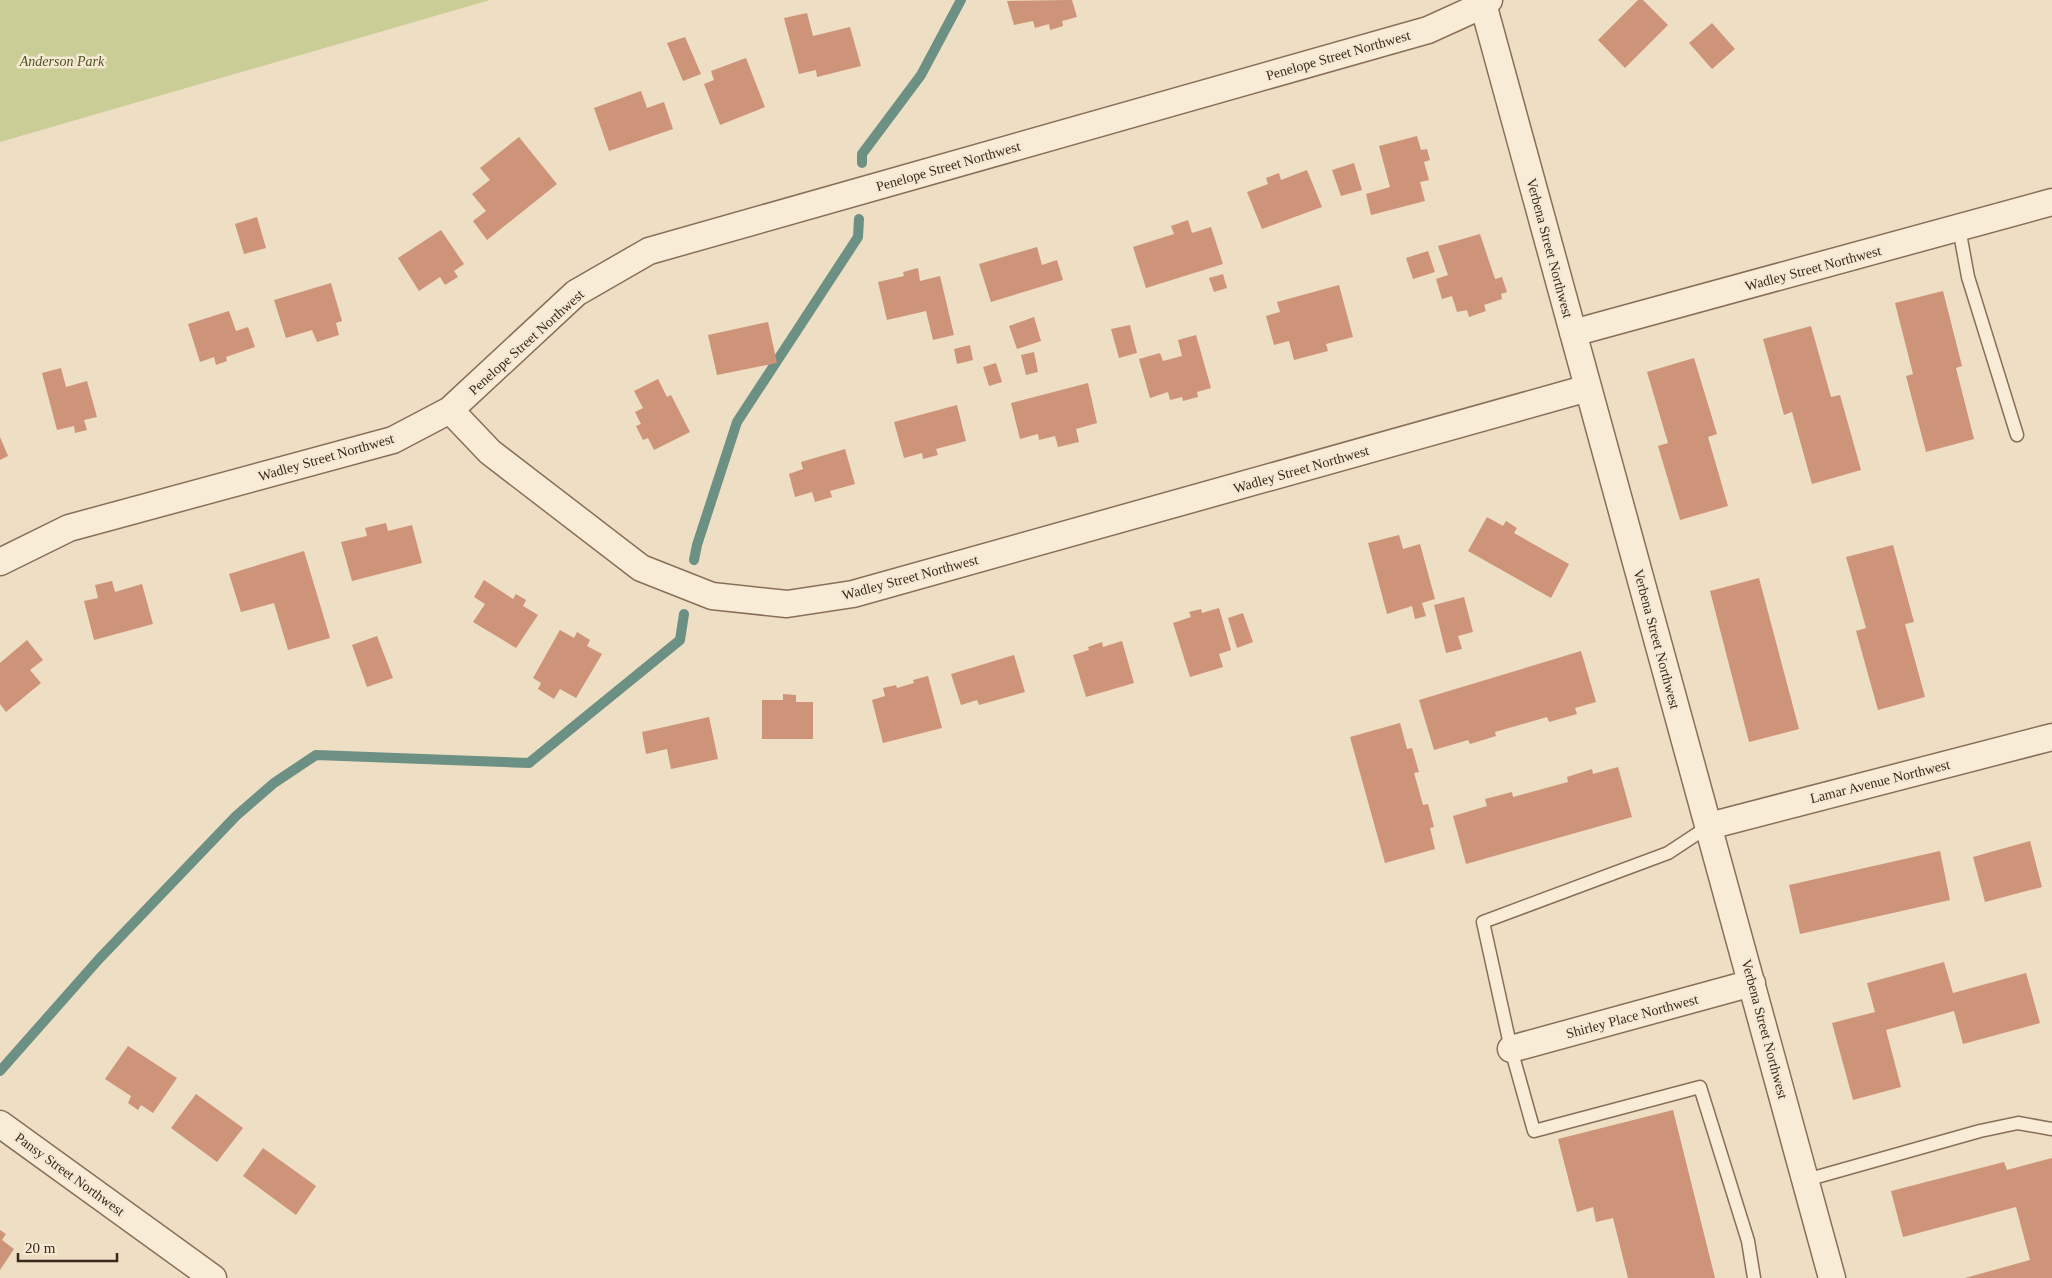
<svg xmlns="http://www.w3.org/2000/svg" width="2052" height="1278" font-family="Georgia,serif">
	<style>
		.green { fill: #cbcd97 }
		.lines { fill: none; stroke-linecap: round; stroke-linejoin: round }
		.stream { stroke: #6c9084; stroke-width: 10 }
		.building { fill: #cd9479 }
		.service-casing { stroke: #896f5a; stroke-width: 15 }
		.minor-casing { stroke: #896f5a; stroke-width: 29 }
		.service { stroke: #f9ecd7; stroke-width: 12 }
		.minor { stroke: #f9ecd7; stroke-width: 26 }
		.labels { text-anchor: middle; stroke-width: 5; stroke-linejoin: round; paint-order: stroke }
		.street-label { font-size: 14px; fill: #39291e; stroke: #f6e9d3 }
		.park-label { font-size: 14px; font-style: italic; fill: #4d5524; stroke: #f6e9d3 }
	</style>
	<rect width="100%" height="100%" fill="#eedec3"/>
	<path class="green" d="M0,0H490L0,142Z"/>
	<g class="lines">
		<path class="stream" d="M862,163V154L921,75L961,0
			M694,560L697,545L737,422L858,237L859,219
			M0,1071L99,959L236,816L274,783L316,755L529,763L680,640L684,614"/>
	</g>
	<path class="building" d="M1072,0L1077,17L1062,21L1063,26L1050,30L1049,24L1035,28L1033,21L1014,25L1007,1Z
		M1638,0H1643L1668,25L1625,68L1598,40Z
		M807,13L813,36L850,27L861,66L817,77L816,70L799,74L784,18Z
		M1712,23L1735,49L1712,69L1689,43Z
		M685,37L701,74L683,81L667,43Z
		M746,58L765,107L720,125L704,84L714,80L711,71Z
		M641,91L647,108L664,102L673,129L609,151L594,108Z
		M1417,136L1421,150L1427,149L1430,160L1424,162L1429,180L1420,182L1425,201L1371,215L1366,194L1390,187L1379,146Z
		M519,137L557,184L487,240L473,221L486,211L472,194L490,180L480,168Z
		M1354,163L1362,190L1341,196L1332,170Z
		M1307,170L1322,207L1262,229L1247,192L1268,184L1266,178L1279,173L1281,180Z
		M257,217L266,248L244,254L235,224Z
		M1188,220L1192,233L1211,227L1223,264L1146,288L1133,247L1174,234L1171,226Z
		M441,230L464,264L454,271L458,277L445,285L440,277L419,291L398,258Z
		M1480,234L1495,279L1502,277L1507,292L1501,294L1502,299L1484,305L1486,311L1469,317L1467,310L1457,312L1452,296L1442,299L1436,279L1448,275L1438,246Z
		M1037,247L1042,265L1057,260L1063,280L991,302L979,264Z
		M1428,251L1435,272L1413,279L1406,258Z
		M918,268L920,281L940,276L954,335L933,340L926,311L887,320L878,282L904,276L903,272Z
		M1223,274L1227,288L1214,292L1209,278Z
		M331,283L342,321L336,323L339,335L317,342L312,330L286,338L274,300Z
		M1339,285L1353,337L1326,344L1328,351L1294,360L1289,341L1274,345L1266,316L1280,312L1277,302Z
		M1943,291L1962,366L1956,368L1974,439L1926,452L1906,376L1913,374L1895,303Z
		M229,311L236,331L248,327L255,347L226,357L227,361L216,365L214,357L200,362L188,324Z
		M1034,317L1041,341L1017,349L1009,326Z
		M768,322L777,363L717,375L708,335Z
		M1130,325L1137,353L1119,358L1111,329Z
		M1811,326L1831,397L1840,395L1861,470L1812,484L1792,412L1784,415L1763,339Z
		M1196,335L1211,388L1197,392L1198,397L1183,401L1182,397L1170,400L1168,392L1150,398L1139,359L1160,353L1163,361L1182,356L1178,340Z
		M970,345L973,360L957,364L954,349Z
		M1034,352L1038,372L1026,375L1021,355Z
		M1694,358L1717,434L1708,437L1728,506L1680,520L1658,446L1668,443L1647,372Z
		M996,363L1002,382L989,386L983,367Z
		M61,368L66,387L87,381L97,417L84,420L87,430L75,433L74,426L57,430L42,373Z
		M658,379L667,397L671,395L690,432L654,450L648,438L643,440L636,426L641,424L635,412L643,408L634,391Z
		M1088,383L1097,423L1076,429L1079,442L1058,447L1055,436L1039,440L1038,434L1020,439L1011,403Z
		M957,405L966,441L936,449L938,455L923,459L922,453L904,458L894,422Z
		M0,437L8,456L0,460Z
		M845,449L855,484L830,491L832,497L815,502L812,492L795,497L789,474L803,469L801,462Z
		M1487,517L1503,526L1506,521L1517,528L1514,533L1569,564L1551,598L1468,551Z
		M386,523L388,531L412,525L422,563L352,581L341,542L367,536L365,528Z
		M1399,535L1403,549L1420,544L1435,599L1422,603L1426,616L1415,619L1412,606L1387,614L1368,543Z
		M1893,545L1914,622L1905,624L1925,697L1878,710L1856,631L1866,628L1846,557Z
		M304,551L330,638L288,650L274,603L241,612L229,574Z
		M1759,578L1799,729L1749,742L1710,591Z
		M484,580L513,599L516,594L526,600L523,606L538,615L516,648L473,622L485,604L474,597Z
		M112,581L115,592L142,584L153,624L94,640L84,601L98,598L95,585Z
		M1464,597L1473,632L1458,636L1462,649L1446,653L1434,605Z
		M1219,608L1231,650L1219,654L1223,667L1190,677L1173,623L1191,617L1189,612L1201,609L1202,613Z
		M1243,613L1253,642L1237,648L1228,618Z
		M560,630L574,638L577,632L590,640L587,646L602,654L576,698L560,689L554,699L538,689L541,683L533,678Z
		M377,636L393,678L367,687L352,645Z
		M27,640L43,660L30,670L41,683L6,712L0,704V663Z
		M1122,641L1134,683L1086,697L1073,655L1089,650L1088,647L1102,642L1103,647Z
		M1581,651L1596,702L1575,708L1577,714L1549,722L1547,717L1495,732L1496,736L1470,744L1468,740L1434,750L1419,700Z
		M1014,655L1025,692L979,705L977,700L961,705L951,674Z
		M928,676L942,728L883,743L872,700L885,696L883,688L896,685L897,688L914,683L913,680Z
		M783,694L796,695V702H813V739H762V700H783Z
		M709,717L718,759L671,769L667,749L646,754L642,732Z
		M1400,723L1407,749L1412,748L1419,772L1414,773L1423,805L1428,804L1434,827L1430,828L1435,849L1385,863L1350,737Z
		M1618,767L1632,817L1466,864L1453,816L1487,806L1485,799L1512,792L1513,797L1568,782L1567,777L1592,769L1593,774Z
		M2030,841L2042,887L1985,902L1973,857Z
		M1940,851L1950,900L1800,934L1789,885Z
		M1944,962L1953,993L2026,973L2040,1023L1963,1044L1954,1011L1886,1030L1901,1087L1853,1100L1832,1023L1875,1012L1867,983Z
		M128,1046L177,1078L153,1113L141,1105L138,1110L128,1103L131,1096L105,1079Z
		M196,1094L243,1128L217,1162L171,1128Z
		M1673,1110L1715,1278H1628L1613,1218L1596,1222L1593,1207L1577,1212L1558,1139Z
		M263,1148L316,1186L296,1215L243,1176Z
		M2052,1158V1278H1965L2030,1260L2016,1207L1903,1237L1891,1191L2004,1162L2007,1170Z
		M0,1230L6,1234L2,1240L14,1249L0,1270Z"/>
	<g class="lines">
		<defs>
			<path id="service" d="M1959,228L1968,277L2017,435
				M1709,826L1668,853L1483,922L1511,1049L1534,1131L1700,1087L1748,1241L1754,1278
				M1806,1180L1980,1131L2018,1123L2052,1129"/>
			<path id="minor" d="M1482,0L1832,1278
				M1573,333L2052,202
				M450,410L490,452L641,568L712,596L787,604L853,594L1588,388
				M0,562L69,528L393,440L450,410L576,293L649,251L1428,30L1483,5L1489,0
				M1709,826L2052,737
				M1511,1049L1752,983
				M0,1124L213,1278"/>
		</defs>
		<use href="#service" class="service-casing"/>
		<use href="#minor" class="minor-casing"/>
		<use href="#service" class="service"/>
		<use href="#minor" class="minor"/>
	</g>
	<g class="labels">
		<g class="street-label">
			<text transform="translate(1338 55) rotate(-16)" y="5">Penelope Street Northwest</text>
			<text transform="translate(948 166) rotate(-16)" y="5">Penelope Street Northwest</text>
			<text transform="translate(1550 248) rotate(75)" y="5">Verbena Street Northwest</text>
			<text transform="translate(1813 268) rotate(-15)" y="5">Wadley Street Northwest</text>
			<text transform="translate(526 342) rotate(-42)" y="5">Penelope Street Northwest</text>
			<text transform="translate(326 457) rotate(-16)" y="5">Wadley Street Northwest</text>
			<text transform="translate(1301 469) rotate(-16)" y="5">Wadley Street Northwest</text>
			<text transform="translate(910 577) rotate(-15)" y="5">Wadley Street Northwest</text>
			<text transform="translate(1657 639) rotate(75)" y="5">Verbena Street Northwest</text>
			<text transform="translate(1880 781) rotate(-14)" y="5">Lamar Avenue Northwest</text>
			<text transform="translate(1632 1016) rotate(-15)" y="5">Shirley Place Northwest</text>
			<text transform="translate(1765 1029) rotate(75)" y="5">Verbena Street Northwest</text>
			<text transform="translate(70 1174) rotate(36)" y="5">Pansy Street Northwest</text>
		</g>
		<g class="park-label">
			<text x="62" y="66">Anderson Park</text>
		</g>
	</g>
	<path d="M18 1253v8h99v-8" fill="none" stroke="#39291e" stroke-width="2.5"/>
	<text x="25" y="1253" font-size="15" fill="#39291e" stroke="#f6e9d3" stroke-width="4" paint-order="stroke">20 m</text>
</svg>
